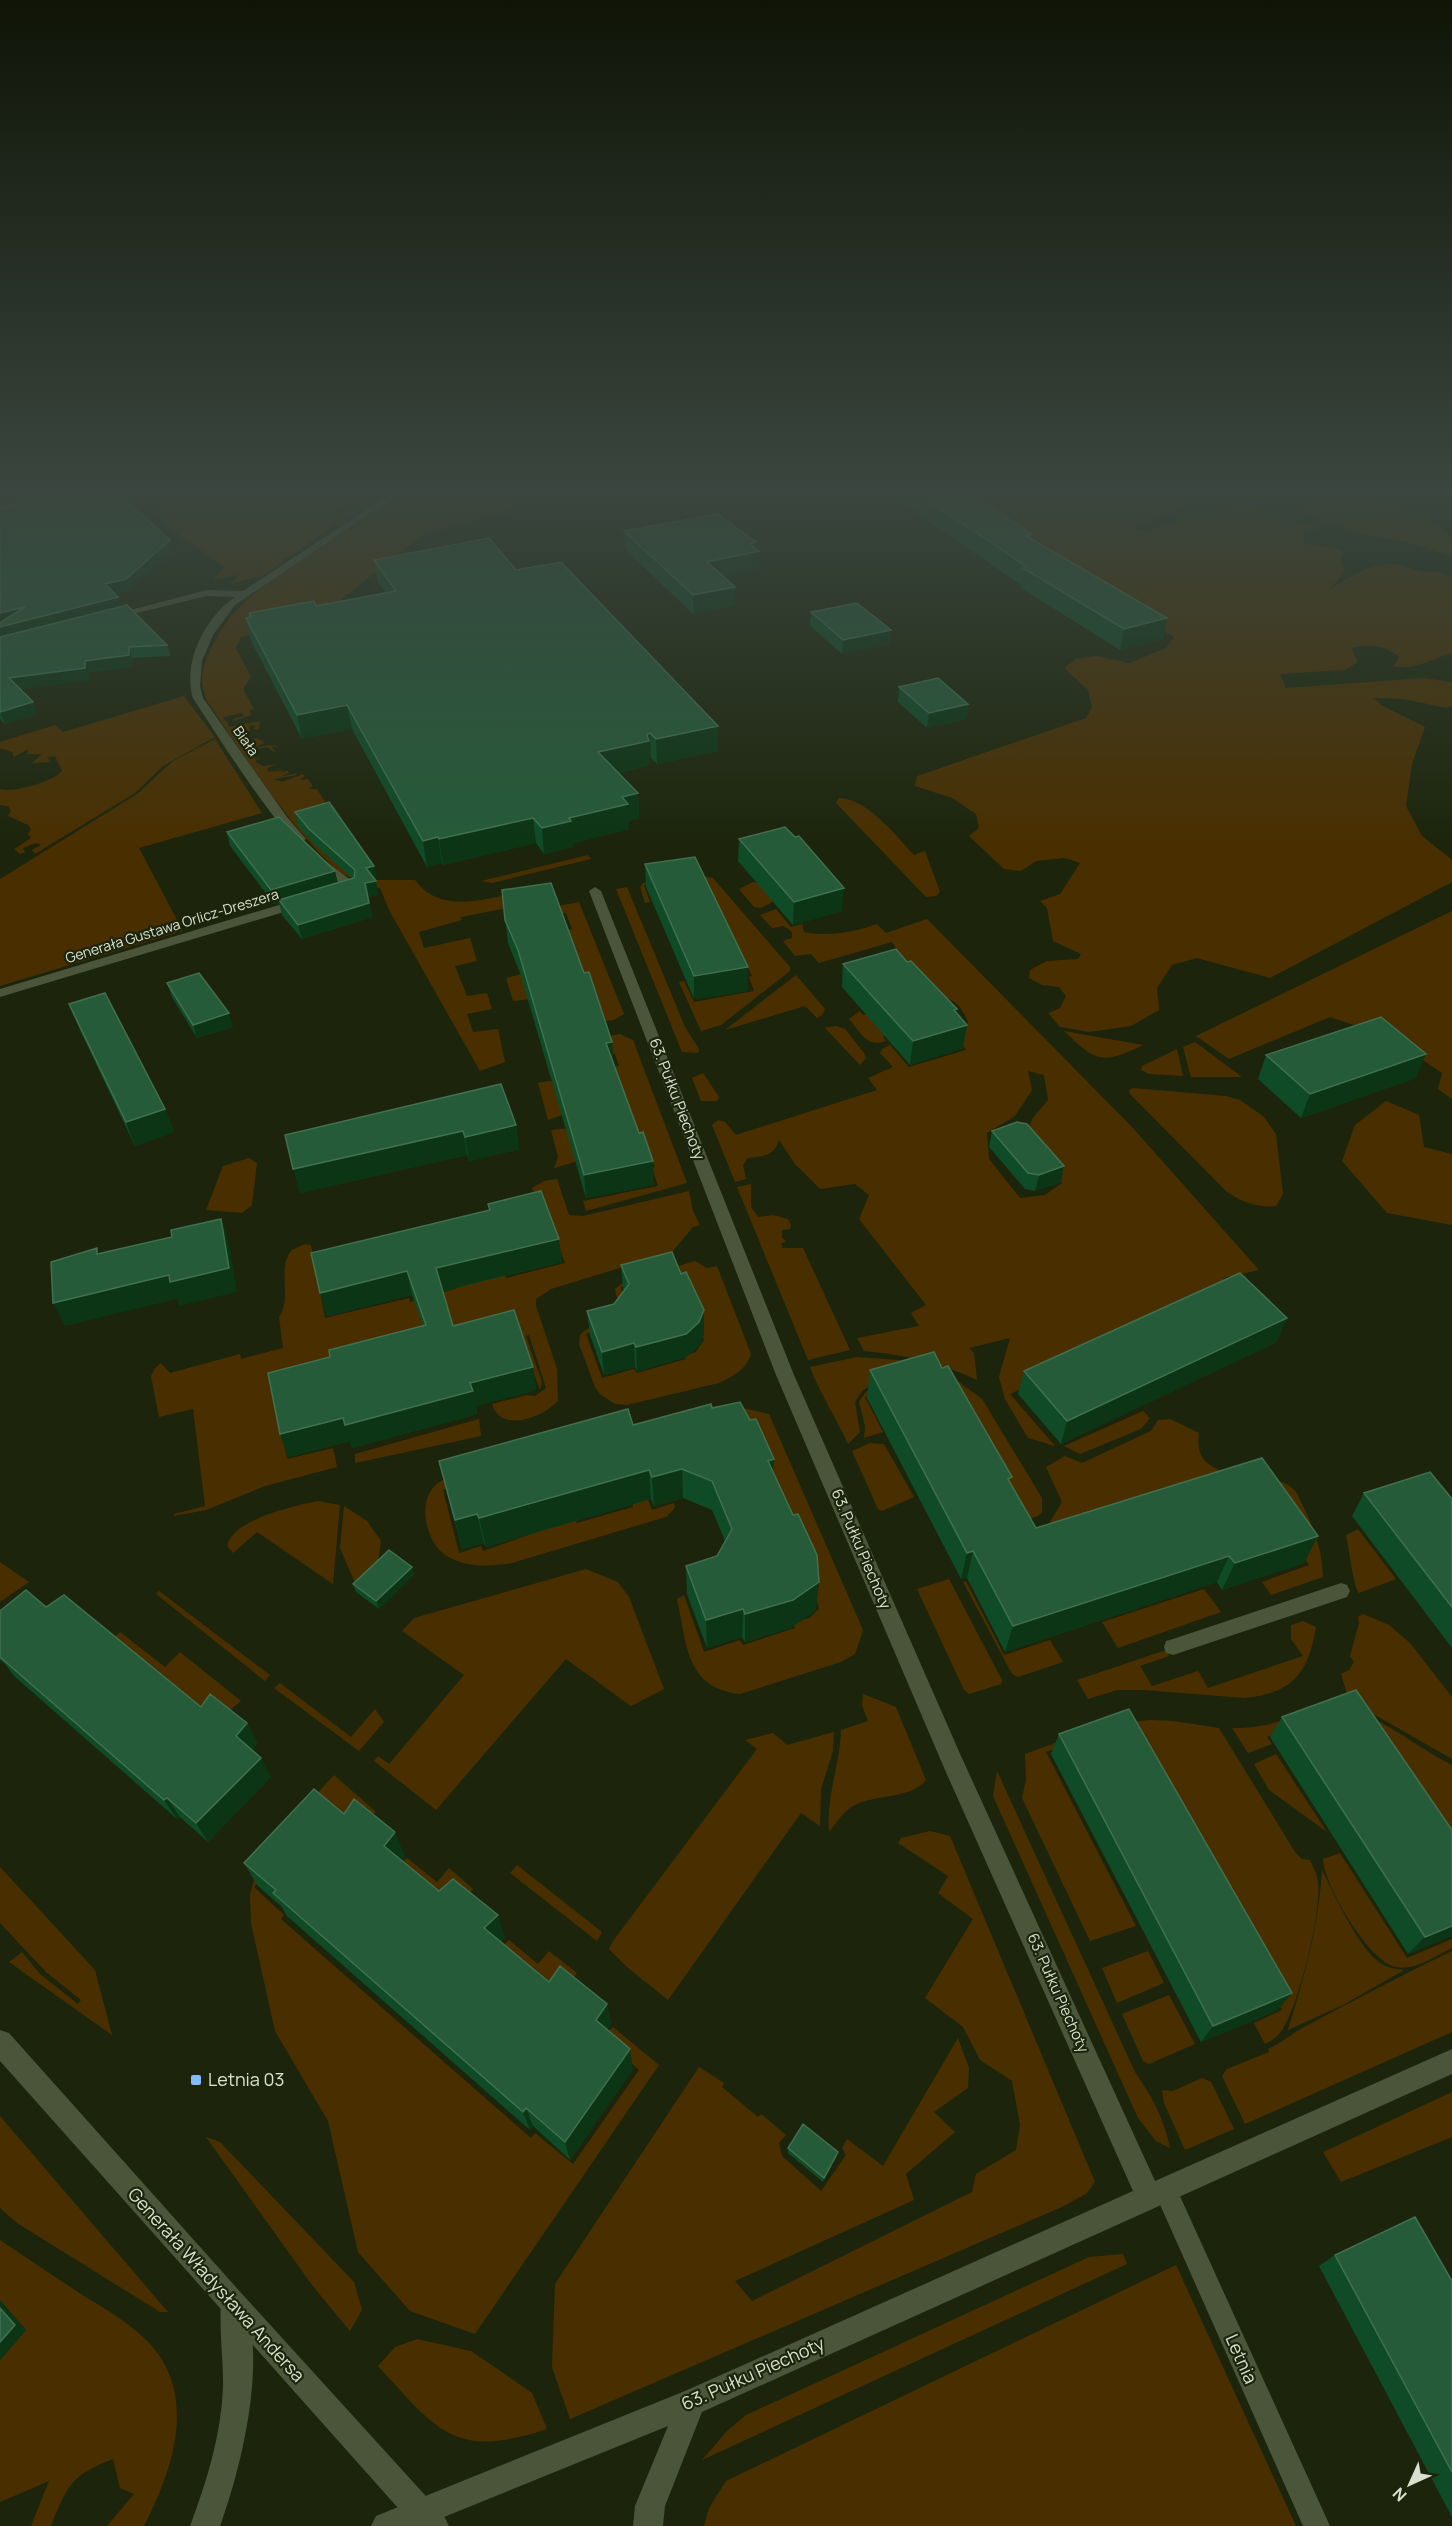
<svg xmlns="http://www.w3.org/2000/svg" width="1452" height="2526" font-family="Manrope,sans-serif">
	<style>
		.green { fill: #492f00; fill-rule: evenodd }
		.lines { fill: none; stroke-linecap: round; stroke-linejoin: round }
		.service { fill: #4a5539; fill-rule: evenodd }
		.minor { fill: #4a5539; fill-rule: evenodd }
		.secondary { fill: #4a5539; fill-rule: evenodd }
		.wall { fill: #0f4b27 }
		.shaded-wall { fill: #0b3514 }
		.building { fill: #255b39; stroke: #417051; stroke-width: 1.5 }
		.poi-dot { fill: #83bcfb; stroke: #1c250b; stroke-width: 2 }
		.labels { text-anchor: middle; stroke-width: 4.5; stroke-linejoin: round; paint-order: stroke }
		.far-street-label { font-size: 14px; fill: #d9e0d0; stroke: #1c250b }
		.street-label { font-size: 15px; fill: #d9e0d0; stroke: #1c250b }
		.near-poi-label { font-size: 18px; fill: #d9e0d0; stroke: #1c250b; text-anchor: start }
		.near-street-label { font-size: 18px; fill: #d9e0d0; stroke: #1c250b }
	</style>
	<rect width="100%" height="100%" fill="#1c250b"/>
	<path class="green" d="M154,493H280L298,497L303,493H391L371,502L337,510L329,515L362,508L346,520L347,523L341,526L336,524C317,535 302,552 283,559L281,564L262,576L230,584L239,575L213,580L225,567L163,524Z
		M405,493H509L515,504L511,509L423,534L317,619L241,637L236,648L251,677L243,689L254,709L250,710L251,715L234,721L232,719L244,716L242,713L223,717L230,727L260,721L259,730L253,729L257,726L249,725L250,731L237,735L242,740L248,738L251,741L257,738L265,743L249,749L270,745L281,747H271L276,751L274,752L267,747L250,750V754H256L254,759L263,758L256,760V762L263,766L278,764L267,768L269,772L286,767L272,772L283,770L280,772L288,771L289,773L280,777L296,773L297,775L274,779L282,782L303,774L305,776L300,780L308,779L313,786L308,789H317L375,880H415C439,912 476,901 511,894L523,905L461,917L462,920L419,932L424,948L470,938L477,961L455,966L467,996L487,993L492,1009L467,1014L473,1032L498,1029L505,1062L480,1071L389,910L380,888L353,886V879C313,865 234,740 207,701C198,679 202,666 213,645C236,597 281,574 324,546C351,528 378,510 405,493Z
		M946,493H1132C1155,499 1173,490 1195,496V500H1181L1183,505L1165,516L1134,526L1138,531L1172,524L1196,509L1213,511L1237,508L1240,502C1257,505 1268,516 1285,520C1297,523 1307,522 1318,527L1303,533L1304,542C1319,550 1328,543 1345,552L1340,558L1345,571L1330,589C1350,578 1367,565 1390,564C1407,564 1423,577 1439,571L1452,578V653C1430,659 1416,671 1393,666L1399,657C1387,645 1367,643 1351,648L1358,662L1345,670L1280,674L1286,688L1424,678L1452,682V706L1446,708L1404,699L1374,698L1381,705L1425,727L1412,764L1406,806L1422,836L1452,860V882L1270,978L1197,958L1172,965L1157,988L1159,1010L1131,1026L1089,1032L1060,1027L1048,1013L1060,1008L1066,996L1059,987L1042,985L1029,978L1030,970L1047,961L1078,959L1081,954L1053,941L1047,908L1040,901L1060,894L1080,863L1065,858L1036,861L1021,871L1004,869L969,836L979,828L976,814L952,798L915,786L917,776L1086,718L1092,707L1088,690L1064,668L1076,659L1097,656L1129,663L1166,648L1174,637L1108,599Z
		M1315,493H1369L1443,528L1452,538V556C1438,553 1425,547 1412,544C1375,535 1326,532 1298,504Z
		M184,696L215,737L163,766L135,793L35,854L32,850L41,845L36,843L23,848L25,852L20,854L14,849L31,838L28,834L31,829L28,825L8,816L11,811L8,806L0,805V789C13,793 53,782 62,771L55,756L47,757L51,762L32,763L42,754H27L28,749L14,757L12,752L0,748V742L55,725L63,732Z
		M215,739L262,813L139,848L183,931L0,986V879L137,794L173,761Z
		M839,798C867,798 896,836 914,855L925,851L940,892L936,896L926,897L836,803Z
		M588,855L591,859L492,883L481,881Z
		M697,875L713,878L790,967V971L721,1025L701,1031L679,982L684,981L694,1002L754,991L749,977L752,976L711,890L662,882L644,885L650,902L645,903L640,887L643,883Z
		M753,882L761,883L776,900L761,908L754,907L739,889Z
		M627,887L685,1027L699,1049L698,1053L682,1052L616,889Z
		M579,902L624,1014L614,1020L599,1022L563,931L572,929L566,913L562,914L558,906Z
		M776,909L791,927L802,924L804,932C829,937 854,932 877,924L886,933L927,919L1132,1127L1259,1270L1223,1278L1229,1294L1010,1394L1055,1446L1028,1438L1005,1399L999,1377L1010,1338L969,1348L974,1353L977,1380C939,1362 905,1355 864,1351L857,1338L919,1326L911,1313L926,1305L859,1219L869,1195L855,1184L820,1189L795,1164L779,1140C774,1156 764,1156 748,1158L743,1165L746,1179L735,1182L712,1125L718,1120L725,1122L736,1135L877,1090L868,1078L893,1067L880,1053L882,1049L890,1045L909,1067L966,1050L956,1036L962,1034L968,1022C956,994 950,1004 931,988C915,975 903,959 892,942L819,963L811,954L795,956L783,941L792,938V932L784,926L772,928L760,915ZM1028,1071L1044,1075L1048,1100L1033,1118L1024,1137L1047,1162L1062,1183L1045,1195L1020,1198L989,1159L987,1133L1015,1116L1032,1090Z
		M1452,911V1099L1438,1089L1442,1073L1387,1036L1330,1017L1229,1059L1196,1036Z
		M522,974L531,999L513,1001L506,978Z
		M796,975L825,1009L822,1015L817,1018L805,1006L725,1030Z
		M860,1011L863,1015L869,1013L889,1034L883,1037L886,1041C867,1048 861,1033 849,1019Z
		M836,1026L845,1029L864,1053L866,1058L860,1065L825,1028Z
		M1064,1031L1143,1045C1102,1065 1096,1062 1064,1031Z
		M620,1034L633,1040L687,1183L586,1211L583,1201L658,1186L652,1168L655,1167L607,1068L619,1066L615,1054H610L605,1037Z
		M1195,1042L1242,1077H1191L1183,1047Z
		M1177,1049L1183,1076L1149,1074L1141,1070L1142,1066Z
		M703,1073L719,1097L717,1101H701L692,1078Z
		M548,1081H560L565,1114L548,1120L538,1083Z
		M1133,1088L1226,1096L1240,1100L1263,1116L1276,1134L1283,1194L1276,1206C1258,1208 1242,1202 1227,1192L1130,1094L1129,1090Z
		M1386,1101L1419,1115L1424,1147L1452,1154V1225L1387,1213L1342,1161L1355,1125Z
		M570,1128L585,1159L554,1168L558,1157L551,1130Z
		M249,1158L257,1163L252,1205L242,1213L206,1210L223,1166Z
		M557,1179L569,1215L583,1216L689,1191L693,1211L700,1225L693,1227L672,1252L551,1289L536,1299V1306L557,1369L558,1401C543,1417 501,1434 492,1404L527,1395L535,1396L546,1388L529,1335L526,1336L542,1382L540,1390L519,1332L274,1396L287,1459L333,1448L337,1467L265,1486L206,1510L174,1516V1514L205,1506L193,1409L159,1417L151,1376L155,1368L161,1363L170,1373L240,1354L241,1359L283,1348L279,1317C293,1297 276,1268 292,1250L305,1244L311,1245L325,1318L409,1298L410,1302L505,1274L506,1278L565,1263L547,1213L542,1214L532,1188L544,1181Z
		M751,1184V1207L758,1217L773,1215L788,1219L791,1225L790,1229L782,1230V1237L786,1242L781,1243L783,1248H803L850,1350L808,1360L737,1187Z
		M695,1261L707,1268L717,1266L751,1354C746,1370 733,1376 719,1383L627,1405L615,1404L600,1394L595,1387L579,1344L580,1335C587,1327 598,1324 608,1328L586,1334L602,1378L634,1369L637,1373L686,1359L684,1356L696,1352L704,1340L674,1274L621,1287L626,1303L617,1298L615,1289L624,1282Z
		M857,1357L912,1361L862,1391L855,1402L860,1432L848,1444C836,1417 820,1394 810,1367Z
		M931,1379L865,1397L883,1432L864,1438L865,1426L859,1402C870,1377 908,1381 931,1379Z
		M955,1379L982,1399L1042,1498V1512L1038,1516L1014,1524L956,1387Z
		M738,1407L769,1414L863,1630L855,1654L841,1662L740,1694C685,1688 687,1643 677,1599L684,1595L704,1652L740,1640L743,1645L795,1628L793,1623L809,1618L819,1609L814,1590L819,1587Z
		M1143,1411L1150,1418L1141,1429L1080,1454L1064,1446Z
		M479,1419L481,1436L355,1463V1454Z
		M1170,1419L1199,1433C1190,1488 1266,1467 1291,1487C1297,1491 1300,1500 1303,1506C1315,1531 1322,1549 1323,1577L1271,1595L1262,1582L1309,1565L1250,1482L1041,1537L1062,1502L1046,1467L1065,1456L1082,1463L1151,1431L1158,1420Z
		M870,1443L884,1444L914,1497L882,1511L878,1509L852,1451Z
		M484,1477L443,1490L459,1553L481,1546L483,1551L574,1519L577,1523L633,1507V1502L647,1497L652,1510L674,1503L675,1508L666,1517L512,1563C491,1567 463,1568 444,1554C423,1539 415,1489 446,1479C457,1475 473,1478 484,1477Z
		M318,1501L340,1505L333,1584L257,1532L233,1553L227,1546C233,1519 294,1506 318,1501Z
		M344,1506L367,1521L381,1541L378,1563L356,1585L340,1548Z
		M1358,1529L1396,1579L1359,1593C1353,1585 1349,1548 1346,1535Z
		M0,1562L29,1582L0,1602Z
		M586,1569L618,1582L629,1597L664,1689L631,1706L566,1659L436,1810L374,1761L378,1756L389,1764L464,1675L402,1631L414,1618Z
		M949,1579L1002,1680L1001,1684L969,1694L964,1690L917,1589Z
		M966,1581L1004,1655L1050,1640L1063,1662L1018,1677L1012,1674L963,1582Z
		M1204,1589L1221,1612L1118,1648L1102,1622Z
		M159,1591L270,1675L265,1681L156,1594Z
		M1363,1614L1389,1625L1410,1643L1452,1697V1759L1361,1707L1347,1694L1341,1674L1349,1670L1354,1662L1350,1656L1359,1623L1358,1617Z
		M1303,1621L1316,1627C1308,1674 1293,1693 1244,1698L1144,1690H1117L1088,1699L1077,1680L1166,1650L1169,1656L1140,1666L1152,1686L1198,1671L1208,1688L1303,1656L1291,1639V1625Z
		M120,1632L165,1667L180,1652L241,1701L212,1725L111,1641Z
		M280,1683L351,1737L375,1709L384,1722L359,1751L274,1688Z
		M863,1694L896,1707L926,1780C911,1799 876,1794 855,1805C843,1811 837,1822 829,1832C826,1796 840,1765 841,1730L868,1721L862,1705Z
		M1320,1702C1370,1706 1409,1743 1452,1765V1870L1342,1708L1267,1737L1272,1744L1248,1753L1232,1728C1270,1728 1287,1720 1320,1702Z
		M1150,1720L1173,1721L1219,1728L1295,1852L1302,1859L1310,1860C1313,1867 1317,1874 1318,1882C1322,1912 1299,2003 1283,2029C1278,2036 1272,2041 1265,2044L1254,2023L1282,2010L1121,1723Z
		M1091,1730L1099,1734L1046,1752L1136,1926L1090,1941L1022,1798L1026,1780L1025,1754Z
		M834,1732L833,1751L821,1789L820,1826L801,1813L668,2000L627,1967L609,1949L613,1941L757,1749L745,1740L773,1733L787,1745Z
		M1276,1754L1327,1832L1269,1790L1254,1764Z
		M997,1771L1135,2072C1152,2097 1164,2118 1170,2148L1156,2141L1138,2118L993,1796Z
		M334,1775L376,1812L357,1825L326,1810L254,1887L284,1915L281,1919L316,1950L531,2138L535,2133L573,2164L639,2070L602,2037L613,2027L659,2065L475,2334L410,2311L358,2252L328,2121L275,2031L251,1923L250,1894L262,1854Z
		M930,1831L950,1836L1095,2182L1087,2193L1064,2206L570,2419L552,2367L555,2284L699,2067L724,2083L722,2087L758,2117L761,2114L786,2135L779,2143L782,2156L821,2191L846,2155L842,2148L847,2139L883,2166L958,2038L969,2068L968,2088L934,2112L955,2132L906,2174L914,2200L735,2281L752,2301L972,2192L976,2174L1016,2150L1020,2125L1012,2081L980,2060L963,2027L925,1998L973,1919L938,1893L948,1876L898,1843L901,1838Z
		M1340,1853L1407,1958L1452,1939V1948C1435,1956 1416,1971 1396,1967C1369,1962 1324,1885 1323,1859Z
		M407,1858L437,1882L449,1868L473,1889L465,1900L453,1908L399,1859L403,1861Z
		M517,1865L602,1932L597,1941L510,1873Z
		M0,1867L95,1970L112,2035L9,1962L22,1952L40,1974L78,2004L81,2000L46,1972L0,1923Z
		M1322,1870C1334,1893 1359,1951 1382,1964C1388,1968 1397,1969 1404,1970L1343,2005L1288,2030C1305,1974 1318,1929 1322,1870Z
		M509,1940L538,1964L549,1951L577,1973L569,1983L556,1989L504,1945Z
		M1148,1951L1164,1983L1117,2003L1102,1968Z
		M1452,1951V2032L1245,2124L1222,2076L1227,2069L1269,2052L1268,2049C1281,2043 1291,2034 1304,2027C1353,2001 1402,1975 1452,1951Z
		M1169,1995L1195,2044L1149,2064L1143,2061L1122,2014Z
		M1202,2078L1211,2082L1234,2129L1185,2150L1164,2103L1162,2090L1173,2091Z
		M1452,2092V2137L1341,2182L1323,2152Z
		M0,2116L168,2312H160L17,2223L0,2208Z
		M206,2137L220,2142L354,2282L362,2310L350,2331L312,2285Z
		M0,2240C27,2258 53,2276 81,2294C105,2309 132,2324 151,2345C198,2398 172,2471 144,2526H107L134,2494L120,2488L113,2459C70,2476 68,2485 51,2526H31L49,2481L0,2502V2360L26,2330L0,2301Z
		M1123,2254L1127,2264L702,2460L728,2430L746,2415L1089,2257Z
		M1176,2265L1296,2526H704L709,2508L726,2481Z
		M417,2339L471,2351L532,2393L547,2429C454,2460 438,2431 378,2366L395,2347Z"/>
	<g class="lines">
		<path class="service" d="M1341,1583L1347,1585L1350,1591L1347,1597L1173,1655L1166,1653L1164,1647L1166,1641L1173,1639Z
			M1166,2179L1174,2183L1330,2526H1303L1154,2191L1158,2183Z"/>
		<path class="minor" d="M392,493H401L235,605L213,635L202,661L200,686L203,698L287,817L306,839L300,843C282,838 208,721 193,698C182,663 205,617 235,597L207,596L112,619L107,616L207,590L243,591Z
			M43,497L46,498V502L0,512V506Z
			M319,856L356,884V890H348L315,863L313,860Z
			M595,887L601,891L794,1375L961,1756L1155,2181L1452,2049V2074L702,2412L665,2506L663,2526H633L635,2506L668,2426L422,2526H371L376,2516L685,2391L1133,2191L945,1770L776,1375L589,891Z
			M302,898L308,902L307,905L0,997V989Z
			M233,2292L243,2296C268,2358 242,2466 220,2526H190C207,2481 221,2435 223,2388C224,2365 217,2312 223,2296Z"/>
		<path class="secondary" d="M0,2030L9,2033L243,2295L444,2516L449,2526H414L0,2061Z"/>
	</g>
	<path class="wall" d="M10,493H127L128,495L131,497L133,507L170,540L173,551L130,590L114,594L118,597L121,607L167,645L171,656L132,658L133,667L89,672V680L19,689L37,714L5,724L0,719V510L22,505L20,500H16Z
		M888,493H968L1032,534V539L1167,618L1163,639L1120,650L1021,588V585Z
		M624,531L756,548L759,551V569L724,576L735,605L693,614L625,549Z
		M374,560L516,570L718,751L657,764L651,758H650V765L618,773L638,793L639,818L629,821V829L573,843V847L544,854L536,843L443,865L442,863L427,867L352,729L302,739L251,641L246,618L250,617L249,613L316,606L386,593L378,582Z
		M811,612L890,644L842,654L810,626Z
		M899,687L968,704L966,719L927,728L898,702Z
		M295,812L377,880H375L378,895L368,897L372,917L302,939L282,915L279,903L274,904L230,846L227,832L335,871L338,883L352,878L313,843L298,826Z
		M739,839L842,911L793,925L738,861Z
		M645,864L748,967V991L694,999L646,887Z
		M502,890L584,973L654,1185L586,1198L520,973L508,943Z
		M907,962L957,1009V1014L967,1025L963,1048L910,1065L842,987L843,964Z
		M167,983L233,1027L197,1038L172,997Z
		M69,1004L165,1109L174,1132L135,1146L79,1028Z
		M1266,1055L1416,1078L1301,1118L1258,1079Z
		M516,1125L519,1149L469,1161L467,1155L300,1193L285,1135Z
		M992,1131L1061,1182L1035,1191L1025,1189L989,1147Z
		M488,1204L562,1262L443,1291L453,1326L537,1390L476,1406L477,1414L352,1448L350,1441L288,1457L280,1434L330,1357L423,1325L412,1295L327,1316L320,1293L489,1210Z
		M621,1265L704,1334L699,1346L686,1357L637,1371L635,1367L604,1375L590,1335L587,1311L614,1304L624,1291L623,1288Z
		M1277,1342L1061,1444L1018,1394L1024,1371Z
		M870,1370L1010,1482L1036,1528L1304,1563L1222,1590L1217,1582L1005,1652L967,1578L961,1579L867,1398Z
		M712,1408L774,1459L773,1472L816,1610L791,1628L745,1642L742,1637L707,1648L687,1594L686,1566L717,1556L725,1541L712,1510L683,1498L654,1506L651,1499L486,1547L484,1543L462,1549L439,1461L633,1425Z
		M1364,1493L1452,1499V1648L1352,1516Z
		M412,1567L414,1574L379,1609L356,1592L353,1584Z
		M46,1607L201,1707L247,1723L257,1743L252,1750L271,1777L208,1842L180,1817L177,1819L14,1676L5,1664L0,1660V1611Z
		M1282,1717L1452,1830V1936L1408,1954L1270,1737Z
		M1059,1734L1278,2010L1201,2042L1051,1754Z
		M344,1814L405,1856L402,1860L439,1891L505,1937L500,1942L549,1982L607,2004L611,2024L607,2030L633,2069L570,2160L533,2126L530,2130L287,1916L281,1906L258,1886L244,1863Z
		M788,2148L838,2152L837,2156L823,2182L788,2153Z
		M1335,2255L1452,2281V2517L1319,2266Z"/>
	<path class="shaded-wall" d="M14,493H56L16,500Z
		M131,497L133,508L124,499Z
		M170,540L173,551L130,590L108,595L105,584Z
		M756,542V551H759V569L707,580V562L750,544Z
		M735,587V605L693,614V595Z
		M118,597L121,608L0,639V627Z
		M25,607L0,625V613Z
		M1167,618L1163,639L1120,650L1124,629Z
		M891,630L890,644L842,654L843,640Z
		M129,647L132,658L133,667L89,672V680L13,690L9,678L85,661Z
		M33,702L37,714L5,724L0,712Z
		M968,704L966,719L927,728L929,713Z
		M347,705L352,729L302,739L297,715Z
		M718,726V751L657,764L656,739Z
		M650,733L651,758H650V765L600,777L598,752L647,735Z
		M638,793L639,818L629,821V829L573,843V847L544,854L542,828L622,797Z
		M533,818L536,843L443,865L439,839Z
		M438,837L442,863L427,867L423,841Z
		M374,866L377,880L369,882L366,868Z
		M335,871L338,885L279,900V903L274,904L271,890Z
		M376,881L378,895L368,897L365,883Z
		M844,888L842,911L793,925L794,902Z
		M369,903L372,917L302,939L298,925Z
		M748,967V991L694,999V976Z
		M957,1009L954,1029L967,1025L963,1048L910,1065L913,1041L954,1010Z
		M229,1013L233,1027L197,1038L193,1025Z
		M612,1042L614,1066L606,1043Z
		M1426,1054L1416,1078L1301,1118L1310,1094Z
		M165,1109L174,1132L135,1146L126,1122Z
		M516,1125L519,1149L469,1161L465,1137Z
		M463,1131L467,1155L300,1193L293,1169Z
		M653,1161L654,1185L586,1198L584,1175Z
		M1064,1166L1061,1182L1035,1191L1039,1175Z
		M221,1219L229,1243L237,1292L179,1306L177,1299L65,1326L53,1303Z
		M559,1239L562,1262L441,1291L436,1268Z
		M407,1271L412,1295L327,1316L320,1293Z
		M704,1310V1334L699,1346L686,1357L637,1371L636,1347Z
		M1287,1318L1277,1342L1061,1444L1067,1421Z
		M634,1343L635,1367L604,1375L602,1352Z
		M533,1367L537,1390L476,1406L477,1414L352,1448L350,1441L288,1457L280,1434Z
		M774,1459L772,1488L768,1461Z
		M682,1469L683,1498L654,1506L652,1477Z
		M649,1470L651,1499L486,1547L479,1518Z
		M477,1514L484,1543L462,1549L455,1520Z
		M1318,1536L1304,1563L1222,1590L1235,1563Z
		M973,1551L967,1578L961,1579L967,1553Z
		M1229,1556L1217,1582L1005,1652L1013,1626Z
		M412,1567L414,1574L379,1609L376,1601Z
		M819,1582L816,1610L791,1628L745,1642V1614Z
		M743,1609L742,1637L707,1648L706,1620Z
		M247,1723L257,1743L246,1757L236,1736Z
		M261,1758L271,1777L208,1842L196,1823Z
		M167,1798L180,1817L177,1819L164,1800Z
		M395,1832L405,1856L394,1870L384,1846Z
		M498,1915L505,1937L491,1950L484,1928Z
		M1452,1926V1936L1408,1954L1425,1937Z
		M1292,1993L1278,2010L1201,2042L1213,2026Z
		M607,2004L611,2024L600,2041L596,2020Z
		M630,2049L633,2069L570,2160L565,2142Z
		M526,2108L533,2126L530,2130L523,2112Z
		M838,2152L837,2156L823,2182L824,2178Z
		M0,2300L26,2330L0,2360Z"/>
	<path class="building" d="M40,493H125L131,497L124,499L170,540L126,579L105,584L118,597L0,627V623L25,607L0,613V510L25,505L19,498Z
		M917,493H968L1032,534L1026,536L1167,618L1124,629L1023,568L1027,567Z
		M718,514L756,542L750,544L759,551L707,562L735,587L693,595L624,531Z
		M489,538L516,570L561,562L718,726L656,739L650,733L647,735L649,741L598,752L638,793L622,797L628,804L569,818L571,821L542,828L533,818L439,839L438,837L423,841L347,705L297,715L246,618L251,617L249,613L314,601L316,606L396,591L374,560Z
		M857,603L891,630L843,640L811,612Z
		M127,605L167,645L129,647V655L85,661V668L9,678L33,702L0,712V637Z
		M938,678L968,704L929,713L899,687Z
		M329,802L374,866L366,868L376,881L365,883L369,903L298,925L279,900L354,878L355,870L309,829L295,812Z
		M279,817L335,871L271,890L227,832Z
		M785,827L795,837L799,836L844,888L794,902L739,839Z
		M695,857L748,967L694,976L645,864Z
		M551,883L584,973L589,972L612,1042L606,1043L639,1133L643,1132L653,1161L584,1175L518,950L505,920L502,890Z
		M896,949L907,962L911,961L957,1009L954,1010L967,1025L913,1041L843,964Z
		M199,973L229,1013L193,1025L167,983Z
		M105,993L165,1109L126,1122L69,1004Z
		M1381,1017L1426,1054L1310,1094L1266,1055Z
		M501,1084L516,1125L465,1137L463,1131L293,1169L285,1135Z
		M1017,1122L1027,1124L1064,1166L1039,1175L1028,1173L992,1131Z
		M541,1191L559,1239L436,1268L453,1326L514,1310L533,1367L470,1383L473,1391L345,1425L343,1418L280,1434L268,1373L330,1357L329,1350L426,1325L407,1271L320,1293L311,1253L490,1210L488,1204Z
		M221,1219L229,1268L170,1282L169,1275L53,1303L51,1262L97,1248V1254L172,1237L171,1230Z
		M672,1252L681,1274L686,1272L704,1310L699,1322L686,1334L636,1347L634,1343L602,1352L587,1311L614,1304L629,1284L621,1265Z
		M1240,1273L1287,1318L1067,1421L1024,1371Z
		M934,1352L942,1368L948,1366L1012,1477L1008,1479L1036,1528L1262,1458L1318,1536L1235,1563L1229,1556L1013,1626L973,1551L967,1553L870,1370Z
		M740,1402L750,1420L756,1419L774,1459L768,1461L793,1515L798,1514L817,1555L819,1582L793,1600L745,1614L743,1609L706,1620L686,1566L717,1556L732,1529L712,1481L682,1469L652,1477L649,1470L479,1518L477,1514L455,1520L439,1461L628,1409L633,1425L711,1404L712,1408Z
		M1430,1472L1452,1499V1607L1364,1493Z
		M389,1550L412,1567L376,1601L353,1584Z
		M26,1590L46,1607L64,1595L201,1707L210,1694L247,1723L236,1736L261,1758L196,1823L167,1798L164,1800L0,1657V1611Z
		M1356,1690L1452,1830V1926L1425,1937L1282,1717Z
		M1129,1709L1292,1993L1213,2026L1059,1734Z
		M314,1789L344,1814L354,1799L395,1832L384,1846L439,1891L453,1879L498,1915L484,1928L549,1982L560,1966L607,2004L596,2020L630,2049L565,2142L526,2108L523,2112L273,1893L276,1890L244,1863Z
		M803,2124L838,2152L824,2178L788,2148Z
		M1415,2217L1452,2281V2472L1335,2255Z
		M0,2308L15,2325L0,2342Z"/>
	<linearGradient id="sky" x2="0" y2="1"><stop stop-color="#0f1406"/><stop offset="0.58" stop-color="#3a463f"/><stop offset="1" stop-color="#3a463f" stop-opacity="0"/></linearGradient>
	<rect width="1452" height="846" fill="url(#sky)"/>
	<rect class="poi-dot" x="190" y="2074" width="12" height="12" rx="3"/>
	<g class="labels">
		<g class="far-street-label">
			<text transform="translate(246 741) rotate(55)" y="5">Biała</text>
			<text transform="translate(172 926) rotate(-17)" y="5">Generała Gustawa Orlicz-Dreszera</text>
		</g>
		<g class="street-label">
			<text transform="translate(677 1099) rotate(69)" y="5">63. Pułku Piechoty</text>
			<text transform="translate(861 1549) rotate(67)" y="5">63. Pułku Piechoty</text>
			<text transform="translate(1058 1993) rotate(66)" y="5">63. Pułku Piechoty</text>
		</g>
		<g class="near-poi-label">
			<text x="208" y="2086">Letnia 03</text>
		</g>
		<g class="near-street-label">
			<text transform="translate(216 2285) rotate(48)" y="6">Generała Władysława Andersa</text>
			<text transform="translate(1241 2359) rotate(66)" y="6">Letnia</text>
			<text transform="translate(753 2374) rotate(-24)" y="6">63. Pułku Piechoty</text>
		</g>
	</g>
	<g transform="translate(1410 2484) rotate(225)" stroke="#1c250b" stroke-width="4.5" paint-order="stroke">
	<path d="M0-4.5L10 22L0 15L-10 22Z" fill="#d9e0d0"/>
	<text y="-9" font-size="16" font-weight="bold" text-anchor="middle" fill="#d9e0d0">N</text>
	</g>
</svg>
